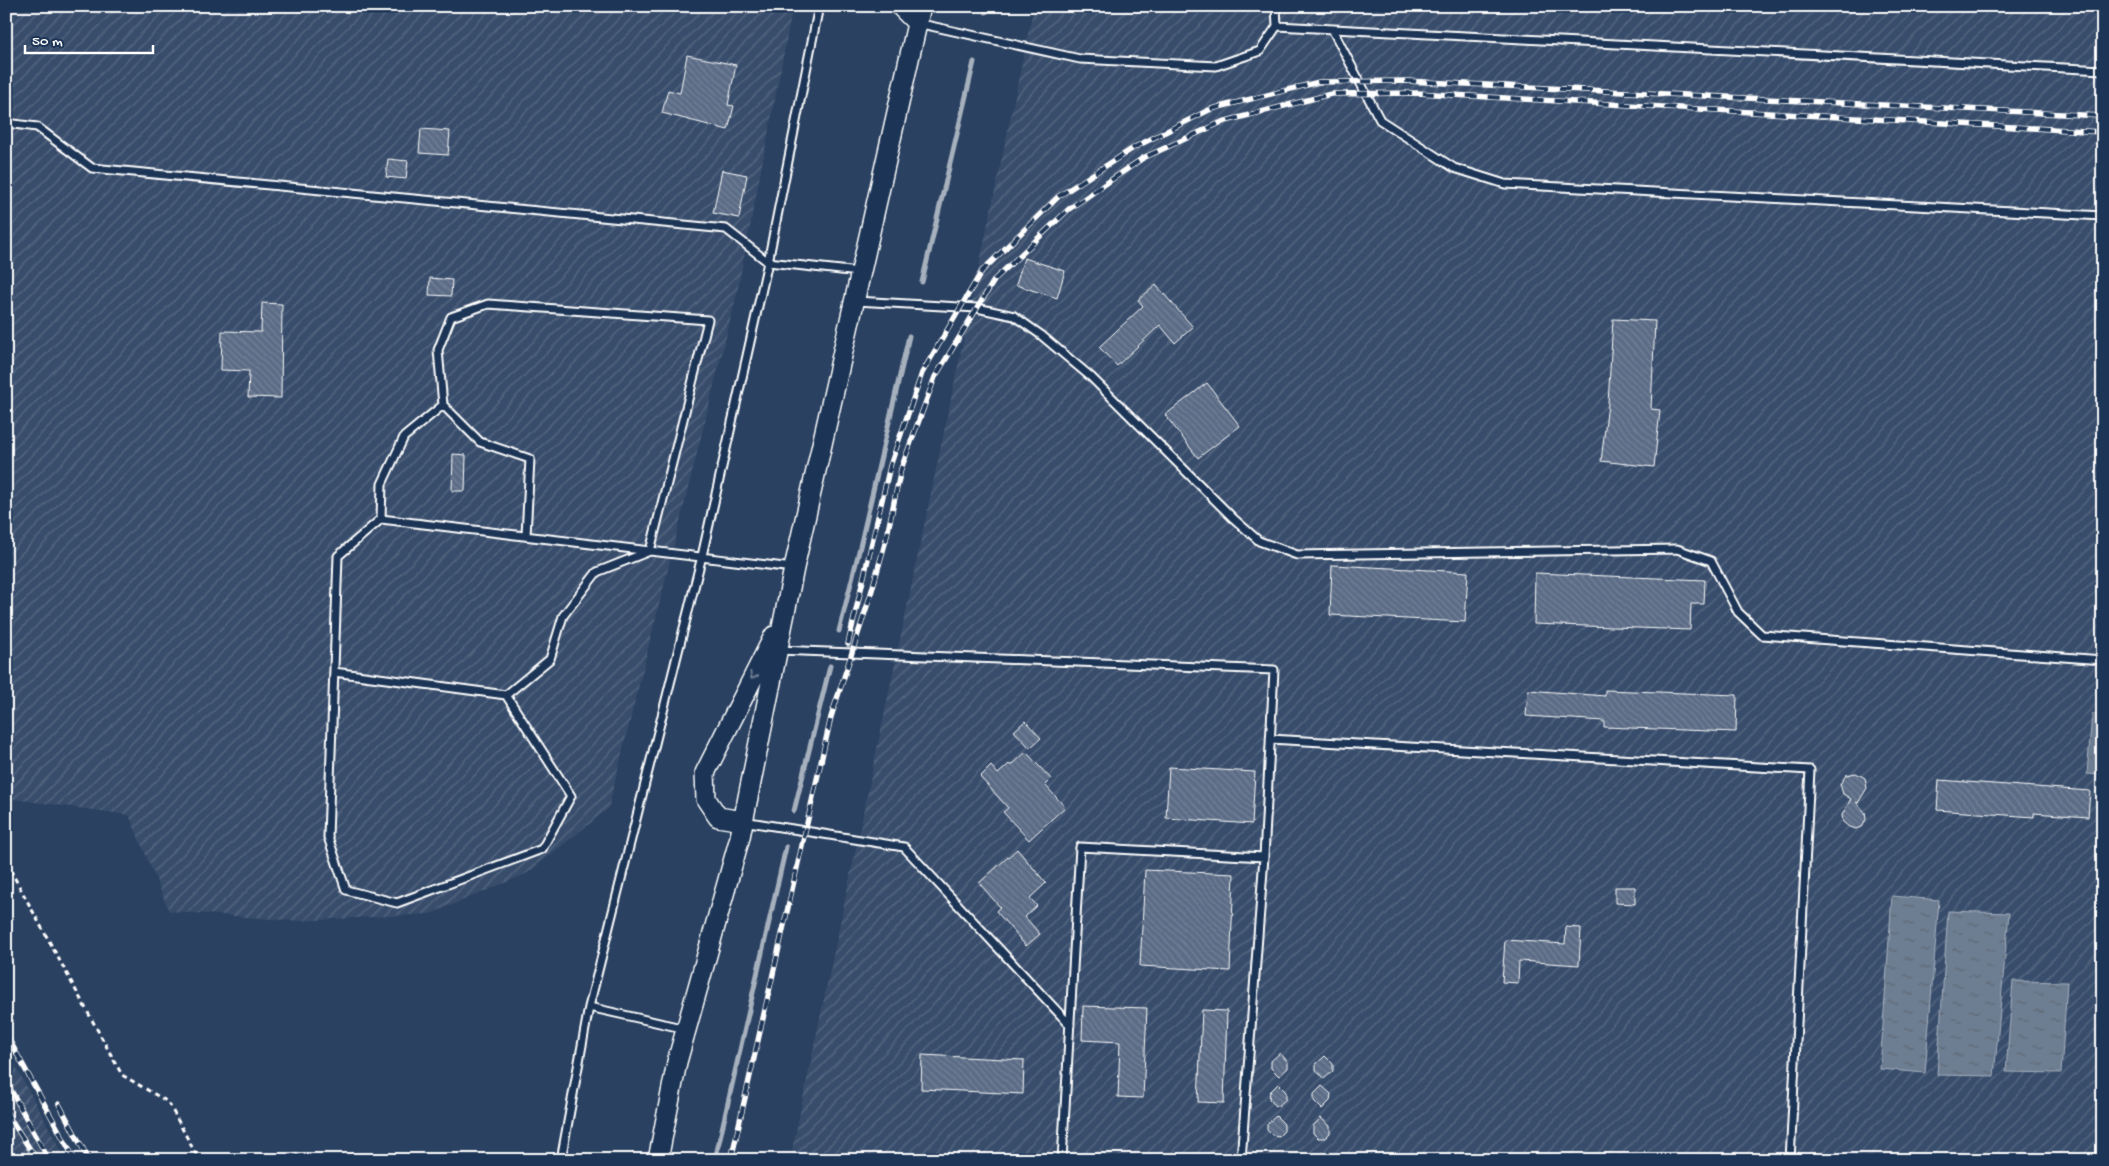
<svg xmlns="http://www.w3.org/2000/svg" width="2109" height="1166" font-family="'Gochi Hand',sans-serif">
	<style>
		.industrial { fill: url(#industrial-furrows) }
		.water { fill: url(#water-ripples); stroke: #a7b1be }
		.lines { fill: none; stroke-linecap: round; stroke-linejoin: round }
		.stream { stroke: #a7b1be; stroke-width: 5 }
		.building { fill: url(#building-back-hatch); stroke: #fff }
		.service-casing { stroke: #fff; stroke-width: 11 }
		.secondary-casing { stroke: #fff; stroke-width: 22 }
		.path { stroke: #fff; stroke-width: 3; stroke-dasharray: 5 4; stroke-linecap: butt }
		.service { stroke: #1d3557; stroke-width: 7 }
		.secondary { stroke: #1d3557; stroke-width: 19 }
		.rail-casing { stroke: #fff; stroke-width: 5.5 }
		.rail { stroke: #1d3557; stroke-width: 4; stroke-dasharray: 11; stroke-linecap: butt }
		.oneway { stroke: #6c7c92 }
	</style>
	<defs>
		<pattern id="industrial-furrows" width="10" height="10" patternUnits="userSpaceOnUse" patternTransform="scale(1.25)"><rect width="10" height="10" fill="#394e6c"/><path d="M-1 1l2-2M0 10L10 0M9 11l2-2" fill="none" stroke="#576982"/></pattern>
		<pattern id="water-ripples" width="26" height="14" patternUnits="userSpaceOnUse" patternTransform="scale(1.25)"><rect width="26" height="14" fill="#6d7d92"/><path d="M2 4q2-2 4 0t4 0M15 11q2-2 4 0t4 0" fill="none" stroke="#5e6772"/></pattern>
		<pattern id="building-back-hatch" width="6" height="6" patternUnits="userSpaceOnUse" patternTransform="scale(1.25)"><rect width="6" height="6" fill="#5b6c86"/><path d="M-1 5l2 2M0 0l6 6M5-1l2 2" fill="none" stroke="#748298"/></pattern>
	</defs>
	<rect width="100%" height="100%" fill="#2a4161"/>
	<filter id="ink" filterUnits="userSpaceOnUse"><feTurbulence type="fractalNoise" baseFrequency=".02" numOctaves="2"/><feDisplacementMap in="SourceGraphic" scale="10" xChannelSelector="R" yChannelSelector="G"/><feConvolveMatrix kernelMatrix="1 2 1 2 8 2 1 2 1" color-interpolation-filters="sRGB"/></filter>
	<g filter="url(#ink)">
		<path class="industrial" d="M6,6H793L737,293L608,809L526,874L430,914L298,921L169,911L129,815L6,798Z
			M1034,6H2103V1160H790Z
			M6,1048L66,1160H6Z"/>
		<path class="water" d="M2092,714L2103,715V775L2087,774Z
			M1892,896L1939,900L1925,1073L1880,1069Z
			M1948,911L2009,913L1994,1076L1937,1075Z
			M2013,981L2067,982L2061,1073L2006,1072Z"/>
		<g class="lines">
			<path class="stream" d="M986,12L987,6
				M922,282L974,62
				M839,631L859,551L909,336
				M794,811L830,666
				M715,1160L786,847"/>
		</g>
		<path class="building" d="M687,55L736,65L728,105L734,106L728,130L662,113L668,90L680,93Z
			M421,129L450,131L448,155L419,153Z
			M388,159L408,161L406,179L386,177Z
			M722,170L747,175L739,218L713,213Z
			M1024,258L1065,271L1057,298L1016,285Z
			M430,278L452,280L451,296L429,295Z
			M1156,285L1193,327L1175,343L1160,325L1117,366L1099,347L1143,306L1138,300Z
			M262,303L282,304L281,398L248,397L249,371L221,370L222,331L261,332Z
			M1613,319L1655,321L1651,409L1660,410L1654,467L1601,461L1608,404Z
			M1207,383L1240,426L1198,458L1165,415Z
			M453,454L466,455L465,491H452Z
			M1332,565L1468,572L1465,622L1330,615Z
			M1535,573L1705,580L1704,604H1691L1690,630L1534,624Z
			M1528,690L1605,696V690L1737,695L1736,732L1604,727V721L1526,716Z
			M1025,721L1041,738L1030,748L1014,731Z
			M1026,752L1051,779L1045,785L1065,807L1029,840L1003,812L1008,808L980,777L991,766L998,774L1009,764L1011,766Z
			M1169,767L1255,772L1252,824L1166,818Z
			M1856,773L1865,778L1867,788L1858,803L1856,802L1865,812L1866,819L1863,826L1856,829L1849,827L1843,822L1842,815L1851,799L1843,794L1840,784L1846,775Z
			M1939,780L2090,791L2088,817L2034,813V817L1937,810Z
			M1017,849L1046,883L1030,898L1037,906L1025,917L1040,934L1026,946L996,911L1000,907L979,883Z
			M1145,870L1234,874L1230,971L1140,966Z
			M1615,887H1635V904L1615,903Z
			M1566,927L1581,928L1579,965L1519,961L1518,983L1502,982L1505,940L1565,944Z
			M1083,1006L1147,1008L1143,1098L1118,1097L1120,1042L1082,1040Z
			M1202,1010L1227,1011L1224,1103L1198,1102Z
			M1280,1053L1288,1062V1068L1279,1076L1271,1068V1061Z
			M922,1055L1024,1060L1023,1094L921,1089Z
			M1325,1056L1333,1064V1071L1324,1079L1316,1070V1064Z
			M1278,1084L1286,1092V1099L1277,1107L1269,1099L1270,1092Z
			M1322,1086L1331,1094L1330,1101L1322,1109L1314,1101V1094Z
			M1276,1116L1284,1124V1131L1279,1136L1272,1135L1267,1130V1124Z
			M1321,1118L1330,1126V1133L1325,1138H1318L1313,1133V1126Z"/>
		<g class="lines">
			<defs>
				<path id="service" d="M917,23L1080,59L1216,66L1260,51L1277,26L1276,6
					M1277,26L2103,70
					M1332,29L1380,120L1454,168L1505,184L2103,216
					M6,123L37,127L92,168L726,229L768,262L859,272
					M856,301L977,308L1014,316L1041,335L1091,377L1233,518L1259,541L1297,555L1677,549L1711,561L1738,612L1762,635L2103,660
					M381,519L382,484L404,437L443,405
					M778,650L1274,670L1264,857L1241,1160
					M334,672L506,695L550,659L563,616L597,572L650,551L708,320L488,304L451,317L438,350L443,405L480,442L530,459L526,536
					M506,695L571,796L542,849L397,903L346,890L328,837L338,556L381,519L793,568
					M1270,739L1810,770L1790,1160
					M743,821L904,847L1070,1025
					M589,1007L686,1029
					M561,1160L589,1007L702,556L768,262L819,6
					M1062,1160L1080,847L1264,857"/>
				<path id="secondary" d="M900,6L917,23
					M743,821L718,817L706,799L705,773L774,636
					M658,1160L677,1062L740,837L794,568L921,6"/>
			</defs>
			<use href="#service" class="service-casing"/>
			<use href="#secondary" class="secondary-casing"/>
			<path class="path" d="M6,862L122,1075L168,1102L199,1160
				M259,1160L297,1154L322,1160"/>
			<use href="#service" class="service"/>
			<use href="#secondary" class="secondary"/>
			<defs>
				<path id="rail" d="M848,644L890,466L922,373L982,271L1059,196L1135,147L1211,109L1319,82L1406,81L2103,116
					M6,1034L75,1160
					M6,1081L49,1160
					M59,1104L89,1160
					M6,1112L37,1160
					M731,1160L831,717L870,597L886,540L901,469L935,377L995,279L1069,209L1143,158L1222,122L1331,94L1417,93L2103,132"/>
			</defs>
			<use href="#rail" class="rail-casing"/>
			<use href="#rail" class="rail"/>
		</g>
		<defs><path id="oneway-chevron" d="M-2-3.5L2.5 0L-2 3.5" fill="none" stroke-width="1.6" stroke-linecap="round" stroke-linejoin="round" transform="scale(1.25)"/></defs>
		<use class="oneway" href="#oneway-chevron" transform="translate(753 676) rotate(118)"/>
	</g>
	<rect width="2109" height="1166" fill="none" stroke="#1d3557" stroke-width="25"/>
	<rect x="12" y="12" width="2084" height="1141" fill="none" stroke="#fff" stroke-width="2" filter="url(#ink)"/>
	<path d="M25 45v8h128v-8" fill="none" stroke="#ffffff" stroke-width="2.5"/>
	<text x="32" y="45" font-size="15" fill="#ffffff" stroke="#1d3557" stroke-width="4" paint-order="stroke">50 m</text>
</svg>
